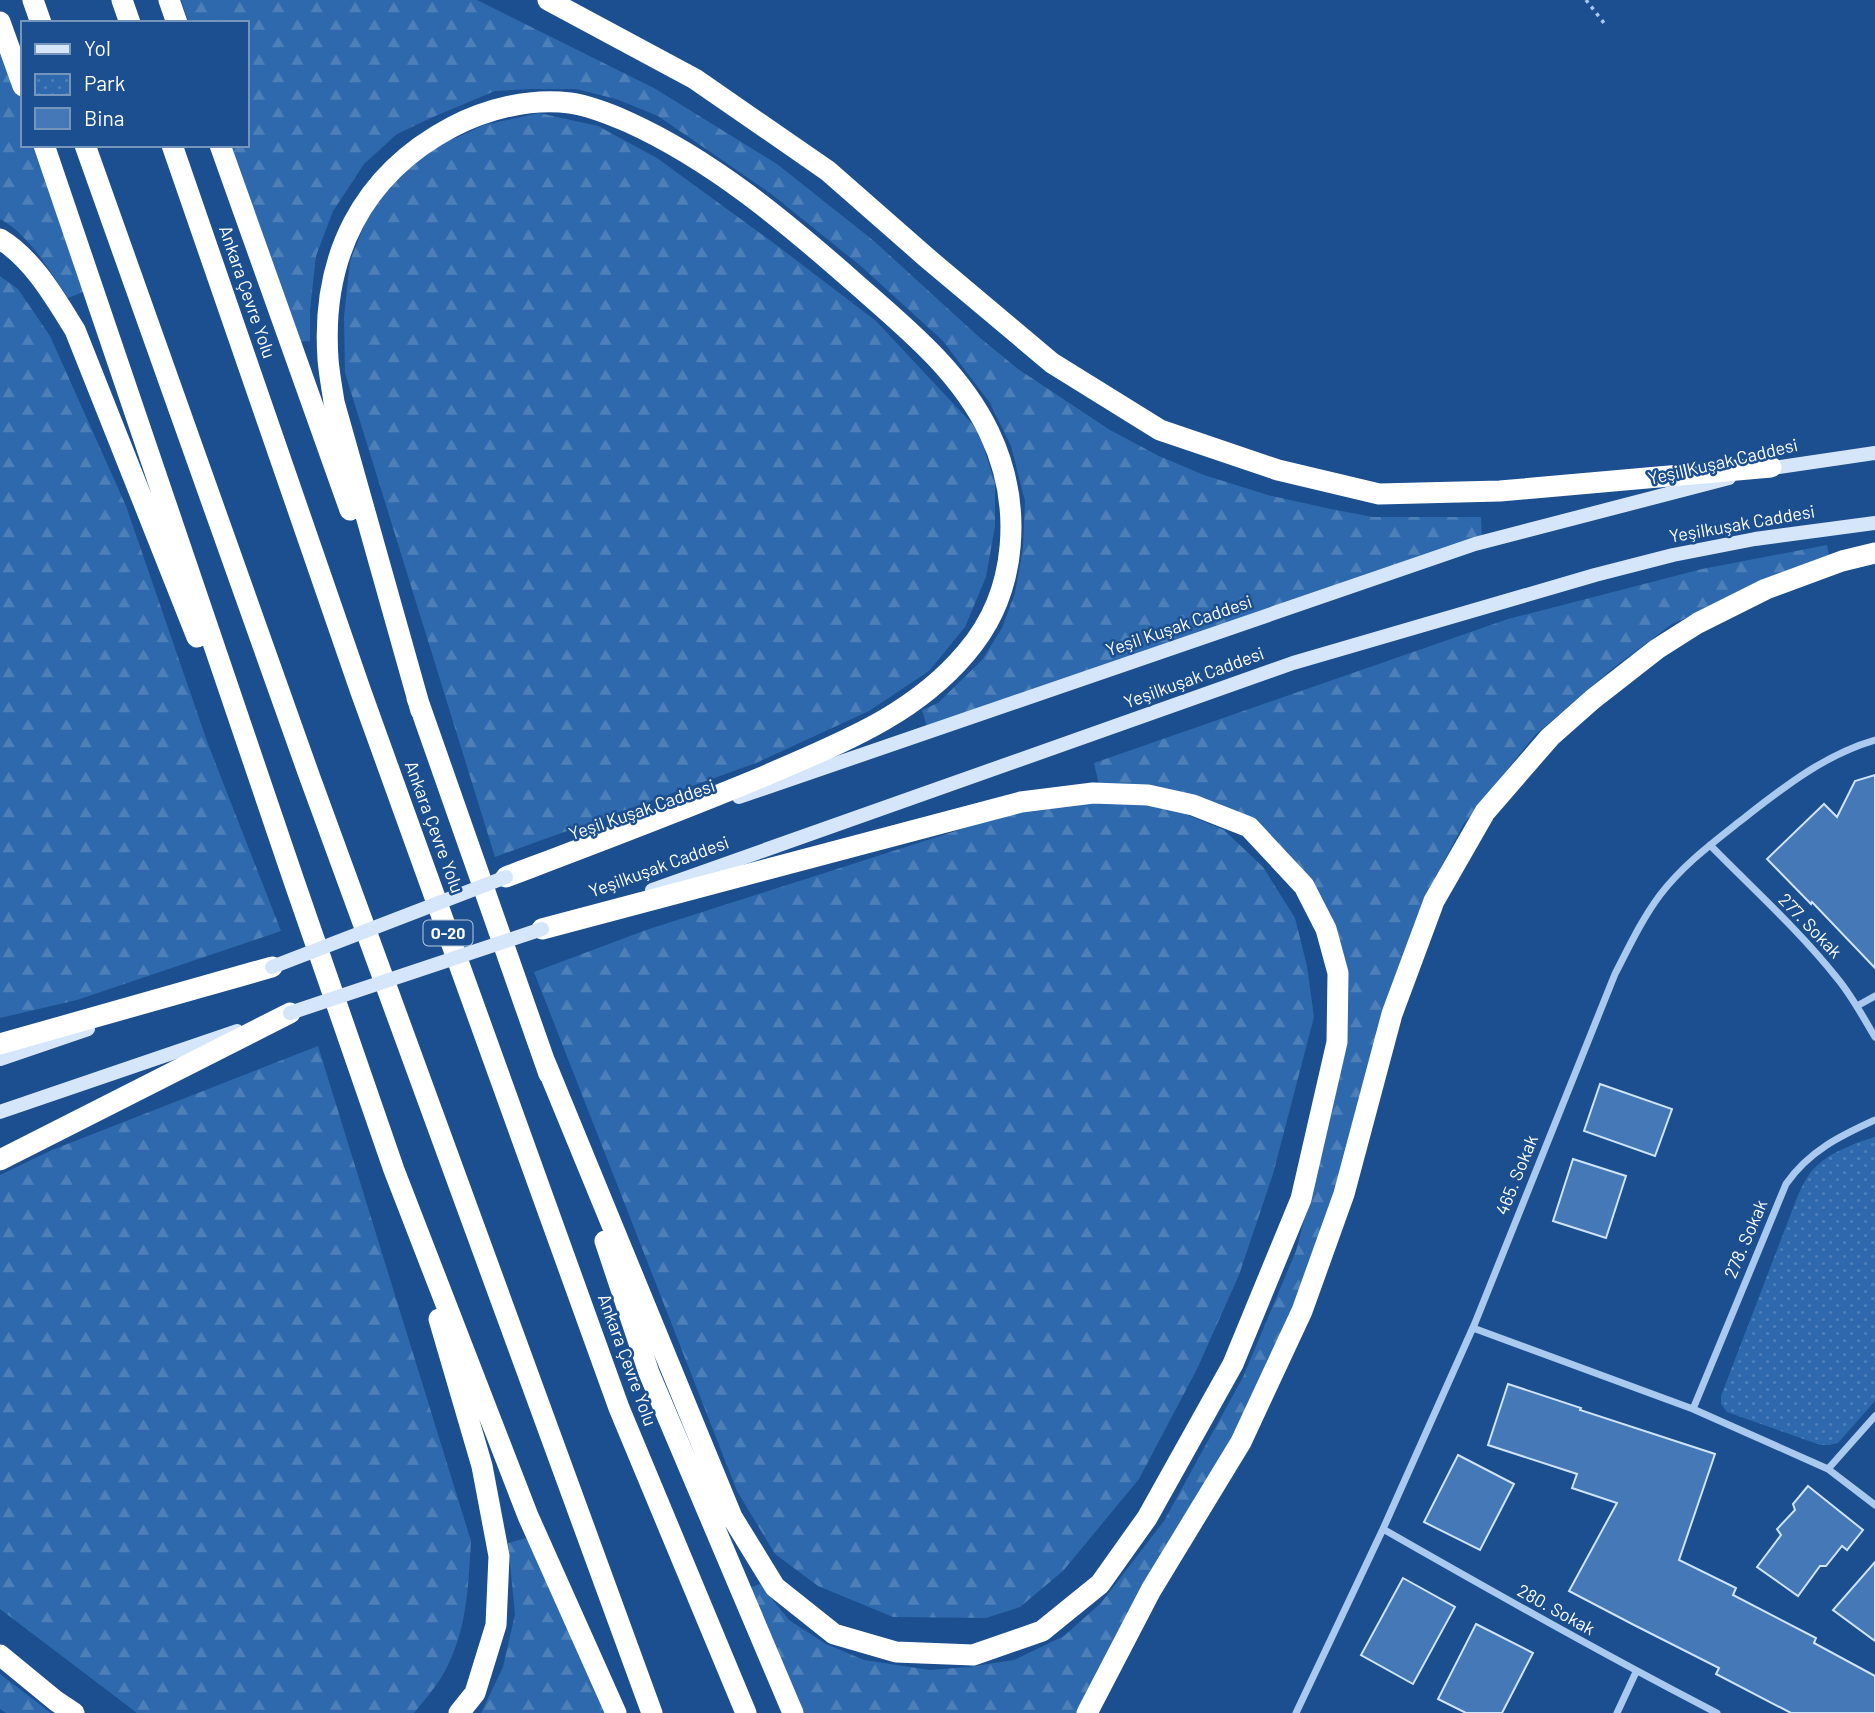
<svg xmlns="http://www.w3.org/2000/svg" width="1875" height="1713" font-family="Barlow,sans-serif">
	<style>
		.forest { fill: url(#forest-firs) }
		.park { fill: url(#park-dots) }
		.building { fill: #4478b7; stroke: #cfe3fa; stroke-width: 2 }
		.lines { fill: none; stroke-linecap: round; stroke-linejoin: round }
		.path { stroke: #a9c9ee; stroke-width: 3.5; stroke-dasharray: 3.5 5; stroke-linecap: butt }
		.minor { stroke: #a9c9ee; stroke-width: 7 }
		.secondary { stroke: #d6e6fa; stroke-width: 14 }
		.motorway { stroke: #fff; stroke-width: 21 }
		.secondary-bridge { stroke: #d6e6fa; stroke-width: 14 }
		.labels { text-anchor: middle; stroke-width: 5; stroke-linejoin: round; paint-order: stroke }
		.shield { fill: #1b4f8f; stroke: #bbcadd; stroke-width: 2 }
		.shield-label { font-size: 16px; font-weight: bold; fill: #fff }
		.street-label { font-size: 18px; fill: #fff; stroke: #1b4f8f }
	</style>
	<defs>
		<pattern id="forest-firs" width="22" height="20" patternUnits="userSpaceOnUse" patternTransform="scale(1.75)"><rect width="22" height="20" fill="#2e69ad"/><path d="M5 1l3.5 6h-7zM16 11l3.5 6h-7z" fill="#4d80b9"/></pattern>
		<pattern id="park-dots" width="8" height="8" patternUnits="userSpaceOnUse" patternTransform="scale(1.75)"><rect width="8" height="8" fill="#2e69ad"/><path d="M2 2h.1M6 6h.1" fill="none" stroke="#4d80b9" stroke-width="1.8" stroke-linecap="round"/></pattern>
	</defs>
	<rect width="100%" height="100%" fill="#1b4f8f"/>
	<path class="forest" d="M181,0H477L654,88L777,164L874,241L979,337L1018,369L1110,430L1159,456L1204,475L1268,495L1331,509L1373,517H1481L1482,538L927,727L922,710L938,703L982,660L1002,628L1015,593L1023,548L1025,501L1011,446L990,403L943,341L862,267L770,193L658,116L616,99L576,89H532L495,91L433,117L397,134L364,164L333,211L316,256L310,310V341L295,342L228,145H247V23H189Z
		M0,38L23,104V145H37L88,290L68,298C50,272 29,234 0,219Z
		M539,113L598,126L657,158L771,241L876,321L978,430L995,483V526L986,577L965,627L929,671L869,711L756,763L495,857L345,373L344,317L350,261L365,223L390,183L438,146L484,125Z
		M0,276L18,289L50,336L126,506L208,744L281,931L77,1000L0,1018Z
		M1827,545L1830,561L1774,579L1672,624L1612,669L1535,735L1463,825L1437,875L1406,953L1347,1160L1261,1392L1078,1713H800L743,1590L760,1584L789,1620L826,1644L864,1660L930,1670L968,1667L1014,1660L1064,1636L1101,1603L1164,1521L1243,1377L1296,1251L1325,1141L1347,971L1253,819L1099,785L1094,763L1508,619L1702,569Z
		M1117,798L1166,806L1224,830L1263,867L1295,918L1307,966L1314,1017L1273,1174L1239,1275L1197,1369L1139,1479L1063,1571L1020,1607L986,1618L893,1617L818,1586L775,1554L737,1491L534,972L646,930L1034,806Z
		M318,1046L471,1541C468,1590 467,1635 441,1678C433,1690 423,1702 414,1713H137L0,1609V1175L52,1150Z
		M530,1537L609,1713H481L503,1667L515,1614L508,1543Z
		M0,1674L51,1713H6L0,1709Z"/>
	<path class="park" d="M1875,1137V1401L1838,1443L1830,1445H1820L1727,1412L1721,1404V1396L1798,1195C1804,1183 1809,1171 1820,1163C1832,1152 1860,1141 1875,1137Z"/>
	<path class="building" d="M1875,775V968L1812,902L1811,904L1767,859L1824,804L1837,817L1855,781Z
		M1600,1084L1672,1109L1655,1156L1584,1131Z
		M1573,1159L1626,1176L1606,1238L1553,1221Z
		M1508,1384L1581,1408L1580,1410L1715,1454L1679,1560L1736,1588L1733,1595L1816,1638L1814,1643L1875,1676V1713H1791L1716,1674L1719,1668L1634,1625L1569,1591L1617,1503L1572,1488L1577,1474L1488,1445Z
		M1458,1455L1514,1484L1480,1550L1424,1522Z
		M1808,1486L1863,1530L1847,1550L1842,1546L1826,1566H1820L1798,1596L1757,1567L1781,1535L1777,1529L1795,1510L1793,1504Z
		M1875,1562V1641L1833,1610Z
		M1403,1578L1455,1607L1413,1684L1361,1655Z
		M1476,1624L1533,1653L1502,1713H1466L1438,1699Z"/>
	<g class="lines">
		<path class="path" d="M1586,0L1604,23"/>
		<path class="minor" d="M1710,845C1753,889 1799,930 1837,978C1852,996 1863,1017 1875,1037
			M1857,1006L1875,996
			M1473,1328L1693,1409L1828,1469L1875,1505
			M1693,1409L1786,1184C1809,1151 1840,1136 1875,1120
			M1828,1469L1875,1416
			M1383,1529C1493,1592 1604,1655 1717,1713
			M1296,1713L1383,1529L1475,1323L1615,974C1629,947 1642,919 1660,895C1682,866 1711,844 1739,822C1780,790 1823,755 1875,740
			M1617,1713L1636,1672"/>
		<path class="secondary" d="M1766,469L1875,453
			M739,797L1475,544L1729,478
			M652,890L1293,663L1595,575L1673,555L1755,539L1875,523
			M0,1059L88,1029
			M0,1112L237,1031"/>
		<path class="motorway" d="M33,0L41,23
			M122,0L130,23
			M169,0L177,23
			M548,0L695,79L828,171L926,257L1052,363L1160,430L1278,470L1379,494L1500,491L1771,467
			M0,22L23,86
			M44,145L294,881L394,1170L528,1516L616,1713
			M85,145L309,775L652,1713
			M172,145L361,692L619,1408L746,1713
			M220,145L350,510
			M0,239C33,259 55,298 75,330L197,637
			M417,698L549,1074
			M421,711L334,402C332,388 329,373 328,359C321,258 361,175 452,127C487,109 529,98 570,103C590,106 610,114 628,122C712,160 786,222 855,283C905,327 960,371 989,432C1023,503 1019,592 966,653C913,716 840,743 767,775C681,811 593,844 506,877
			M542,929L1021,802L1093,793L1148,795L1193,805L1249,827L1304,886L1326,929L1338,973L1337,1042L1301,1199L1233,1364L1147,1518L1100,1584L1042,1631L973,1655L896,1652L834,1634L775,1587L732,1517L545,1062
			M0,1044L272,967
			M0,1160L290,1013
			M605,1241L649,1373L793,1713
			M439,1319L482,1466L499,1556L496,1625L475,1693L459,1713
			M0,1655L56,1701L74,1713
			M1087,1713L1151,1590L1241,1442L1302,1311L1344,1194L1392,1014L1434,901L1485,812L1550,737L1593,699L1657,649L1698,623L1766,589L1842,561L1875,553"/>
		<path class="secondary-bridge" d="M272,967L506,877
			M290,1013L542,929"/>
	</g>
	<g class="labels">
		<rect class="shield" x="423.5" y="920.5" width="49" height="25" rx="5"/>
		<g class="shield-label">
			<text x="448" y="939">O-20</text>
		</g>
		<g class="street-label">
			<text transform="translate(247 292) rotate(71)" y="6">Ankara Çevre Yolu</text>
			<text transform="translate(1723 462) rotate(-13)" y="6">Yeşil Kuşak Caddesi</text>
			<text transform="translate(1742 524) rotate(-10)" y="6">Yeşilkuşak Caddesi</text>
			<text transform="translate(1179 626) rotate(-19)" y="6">Yeşil Kuşak Caddesi</text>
			<text transform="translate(1194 678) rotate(-20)" y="6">Yeşilkuşak Caddesi</text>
			<text transform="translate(642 810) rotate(-19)" y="6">Yeşil Kuşak Caddesi</text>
			<text transform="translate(434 827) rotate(70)" y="6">Ankara Çevre Yolu</text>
			<text transform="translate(659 867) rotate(-20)" y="6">Yeşilkuşak Caddesi</text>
			<text transform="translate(1810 926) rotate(46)" y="6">277. Sokak</text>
			<text transform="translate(1517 1175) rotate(-68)" y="6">465. Sokak</text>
			<text transform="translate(1746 1239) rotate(-67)" y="6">278. Sokak</text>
			<text transform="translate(627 1360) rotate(70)" y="6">Ankara Çevre Yolu</text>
			<text transform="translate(1556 1610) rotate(29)" y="6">280. Sokak</text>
		</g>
	</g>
	<rect x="21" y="21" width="228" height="126" fill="#1b4f8f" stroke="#7695bc" stroke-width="2"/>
	<rect x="35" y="44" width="35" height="10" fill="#d6e6fa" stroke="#7695bc" stroke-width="2"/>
	<text x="84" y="56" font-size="21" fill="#ffffff">Yol</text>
	<rect x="35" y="74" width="35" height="21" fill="url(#park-dots)" stroke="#7695bc" stroke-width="2"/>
	<text x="84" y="91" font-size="21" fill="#ffffff">Park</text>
	<rect x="35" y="108" width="35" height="21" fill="#4478b7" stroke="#7695bc" stroke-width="2"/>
	<text x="84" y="126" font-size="21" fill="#ffffff">Bina</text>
</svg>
